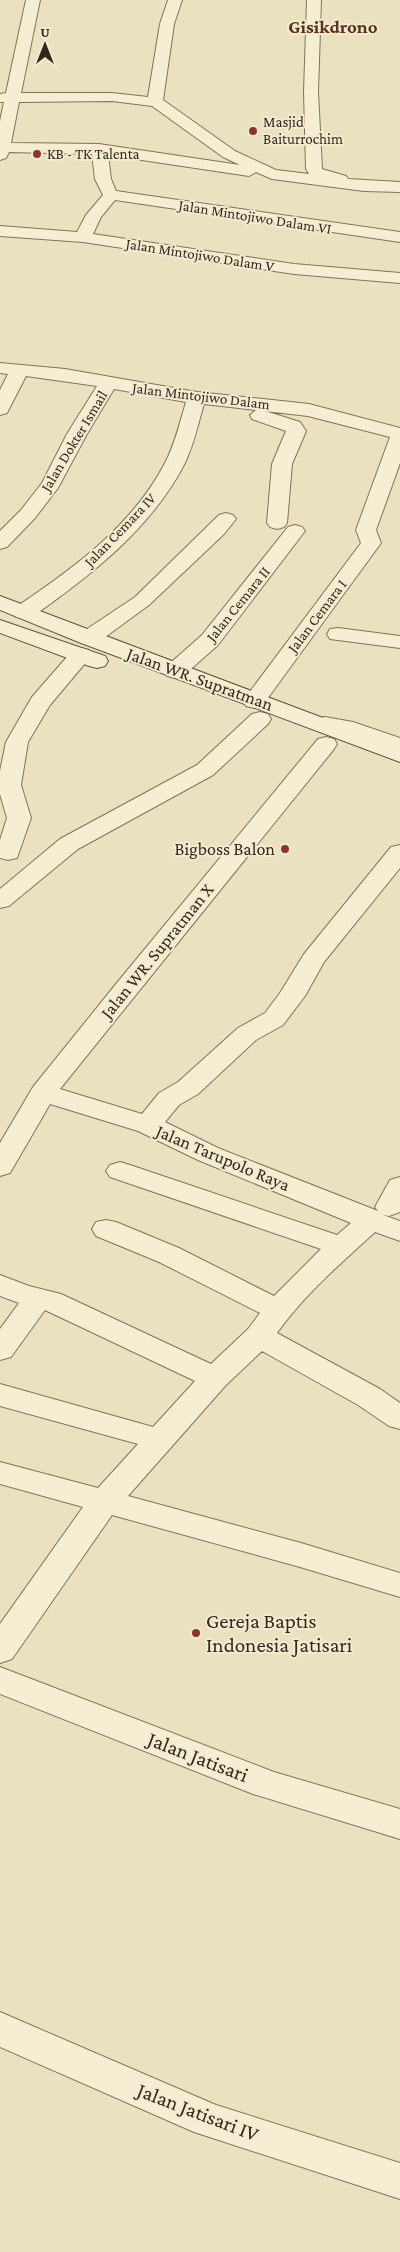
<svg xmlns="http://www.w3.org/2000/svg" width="400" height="2252" font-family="'Crimson Pro',serif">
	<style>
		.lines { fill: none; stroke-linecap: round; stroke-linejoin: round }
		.street-casing { stroke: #827259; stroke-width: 2 }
		.secondary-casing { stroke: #63533d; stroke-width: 2 }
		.street { fill: #f6eed3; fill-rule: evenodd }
		.secondary { fill: #f6eed3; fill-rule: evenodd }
		.poi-dot { fill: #8c352e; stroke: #f2ebcf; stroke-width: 2 }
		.labels { text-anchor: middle; stroke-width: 4; stroke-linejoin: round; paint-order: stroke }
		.far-poi-label { font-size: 15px; fill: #32291d; stroke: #f2ebcf; text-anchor: start }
		.far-street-label { font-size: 15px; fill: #32291d; stroke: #f2ebcf }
		.street-label { font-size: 18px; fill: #32291d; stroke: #f2ebcf }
		.poi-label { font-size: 18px; fill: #32291d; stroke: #f2ebcf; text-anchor: end }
		.far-district-label { font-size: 19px; font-weight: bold; fill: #5c311f; stroke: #f2ebcf }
		.near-poi-label { font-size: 21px; fill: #32291d; stroke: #f2ebcf; text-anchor: start }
		.near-street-label { font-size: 21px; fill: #32291d; stroke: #f2ebcf }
	</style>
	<rect width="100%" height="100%" fill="#eae1c0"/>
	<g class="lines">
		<defs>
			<path id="street" d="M26,0H40L21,93H112L148,97L160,24L168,0H182L174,24L163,100L235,151L276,170L309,174L306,169L304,92L307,0H321L318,92L322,169L346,176L348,179L400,182V192L364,191L272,179L256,172L249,176L108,155L111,179L116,191L400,232V242L115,200L101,217L93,234L294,264L400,273V283L294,274L83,242L0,236V226L77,232L86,215L103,195L95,179L92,154L9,152L6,158L0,160V121L4,102H0V94L6,93ZM112,101L152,106L223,157L240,165L99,144L11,143L19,102Z
				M0,363L65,369L197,392L309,404L400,428V463L376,530L381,543L262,706L254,708L246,706L243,701L361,543L356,530L390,437L308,416L265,411L300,422L306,431L292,464L287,523L284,527L277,529L270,527L267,523L272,464L286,431L252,419L250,415L256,410L204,404C198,424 194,444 185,463C151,529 91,575 32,617L24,618L16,617L13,612L16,607C73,569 133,525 165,463C175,444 180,422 186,402L114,389L87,434L58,488L35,518L7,547L0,549V531L21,510L42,483L67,434L97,386L26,376L9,409L7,413L0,415V390L8,374L0,373Z
				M226,513L233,515L236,519L224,534L149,605L97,643L89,644L81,643L78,638L81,633L135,597L219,515Z
				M295,525L302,527L305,531L218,645L183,676L175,678L167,676L164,671L167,666L202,635L288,527Z
				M338,628L400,636V648L330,639L327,634L330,629Z
				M81,648L89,650L92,655L50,705L28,742L21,785L31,818L17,858L8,860L0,858V840L7,818L0,794V771L6,742L32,697L73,650Z
				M260,712L268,714L271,719L268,724L213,775L78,849L9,906L0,908V889L60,839L197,765L252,714Z
				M325,717L353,722L400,738V752L341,733L317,729L314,724L317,719Z
				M326,737L334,739L337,744L334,749L60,1089L142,1114L159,1093L178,1082L238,1028L265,1013L280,993L304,954L391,847L400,845V868L324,962L305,996L283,1025L256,1040L198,1094L179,1105L165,1122L218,1148L378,1211L375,1207L390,1180L400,1177V1212L389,1216L383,1215L400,1221V1241L375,1232C340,1264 304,1295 277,1333L380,1389L400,1403V1429L389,1426L358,1405L262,1351L226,1385L128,1496L301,1543L400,1573V1597L300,1567L112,1515L12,1659L0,1663V1624L83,1507L0,1484V1462L98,1488L138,1444L0,1406V1384L153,1427L195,1381L45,1310L11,1357L0,1360V1329L19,1303L0,1296V1275L29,1286L61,1294L211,1364L248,1329L260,1313L159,1262L96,1236L92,1229L96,1222L106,1220L116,1222L179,1248L274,1296L321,1249L110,1177L106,1171L110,1165L120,1162L130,1165L337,1235L351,1223L198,1160L138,1131L50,1104L10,1173L0,1176V1143L33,1087L116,984L318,739Z
				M0,1667L274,1772L400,1809V1839L253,1794L0,1694Z
				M0,2012L216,2105L400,2163V2199L194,2132L0,2047Z"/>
			<path id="secondary" d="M0,596L400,747V762L81,643L0,610Z
				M0,620L105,656L108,661L105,666L97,668L89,666L0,633Z"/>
		</defs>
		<use href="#street" class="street-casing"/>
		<use href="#secondary" class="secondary-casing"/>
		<use href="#street" class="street"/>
		<use href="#secondary" class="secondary"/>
	</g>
	<g class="poi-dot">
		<circle cx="253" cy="131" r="5"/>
		<circle cx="37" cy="154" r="5"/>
		<circle cx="285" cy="849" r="5"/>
		<circle cx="196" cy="1633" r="5"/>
	</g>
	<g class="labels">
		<g class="far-poi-label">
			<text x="263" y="127">Masjid<tspan x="263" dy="17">Baiturrochim</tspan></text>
			<text x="47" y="159">KB - TK Talenta</text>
		</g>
		<g class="far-street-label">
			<text transform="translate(255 217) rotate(9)" y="5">Jalan Mintojiwo Dalam VI</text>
			<text transform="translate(200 255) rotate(9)" y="5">Jalan Mintojiwo Dalam V</text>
			<text transform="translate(201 396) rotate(7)" y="5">Jalan Mintojiwo Dalam</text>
			<text transform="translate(74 441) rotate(-59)" y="5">Jalan Dokter Ismail</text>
			<text transform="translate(120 530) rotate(-46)" y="5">Jalan Cemara IV</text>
			<text transform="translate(238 604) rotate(-51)" y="5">Jalan Cemara II</text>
			<text transform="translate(317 616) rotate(-53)" y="5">Jalan Cemara I</text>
		</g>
		<g class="street-label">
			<text transform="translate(200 679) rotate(20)" y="6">Jalan WR. Supratman</text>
			<text transform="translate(157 951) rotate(-51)" y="6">Jalan WR. Supratman X</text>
			<text transform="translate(223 1158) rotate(23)" y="6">Jalan Tarupolo Raya</text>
		</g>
		<g class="poi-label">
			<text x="275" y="855">Bigboss Balon</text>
		</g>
		<g class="far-district-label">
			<text x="333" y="33">Gisikdrono</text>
		</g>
		<g class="near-poi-label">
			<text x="206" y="1628">Gereja Baptis<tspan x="206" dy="24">Indonesia Jatisari</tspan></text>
		</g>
		<g class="near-street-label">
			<text transform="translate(198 1757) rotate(21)" y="7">Jalan Jatisari</text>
			<text transform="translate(198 2112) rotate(21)" y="7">Jalan Jatisari IV</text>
		</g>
	</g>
	<g transform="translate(45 45)" stroke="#f2ebcf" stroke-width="4" paint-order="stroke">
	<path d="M0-4L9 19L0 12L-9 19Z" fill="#32291d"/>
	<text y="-8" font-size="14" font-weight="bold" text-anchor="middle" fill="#32291d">U</text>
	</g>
</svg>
